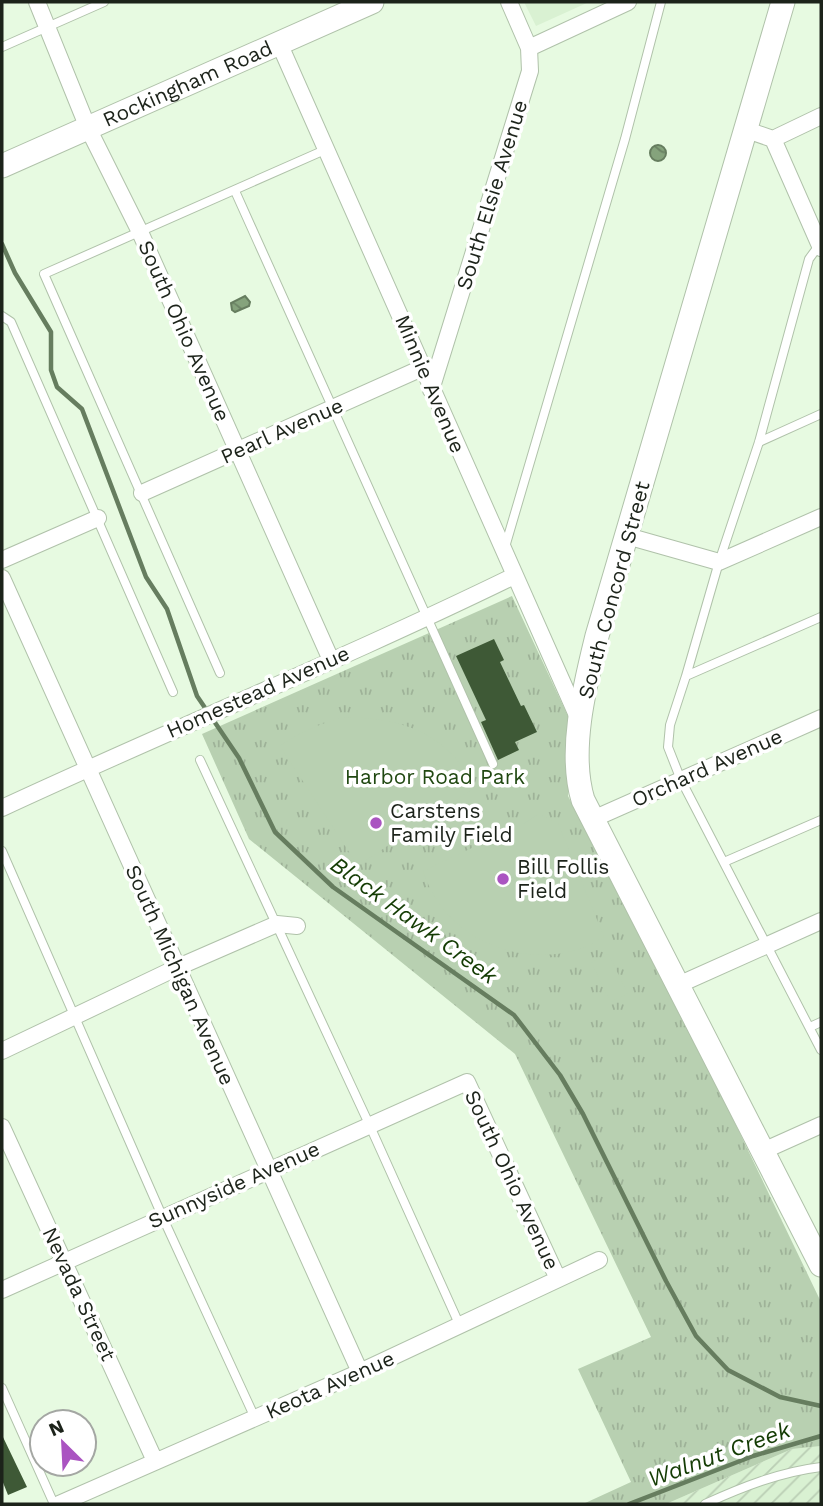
<svg xmlns="http://www.w3.org/2000/svg" width="823" height="1506" font-family="'Work Sans',sans-serif">
	<style>
		.built { fill: #d9f1d2 }
		.industrial { fill: url(#industrial-furrows) }
		.park { fill: url(#park-tufts) }
		.pitch { fill: #b8d0b1 }
		.water { fill: url(#water-waves); stroke: #667d5f; stroke-width: 2 }
		.lines { fill: none; stroke-linecap: round; stroke-linejoin: round }
		.stream { stroke: #667d5f; stroke-width: 4.5 }
		.building { fill: #3e5936 }
		.lane-casing { stroke: #b0c2aa; stroke-width: 10 }
		.street-casing { stroke: #b0c2aa; stroke-width: 18 }
		.secondary-casing { stroke: #b0c2aa; stroke-width: 25 }
		.lane { stroke: #fff; stroke-width: 8 }
		.street { stroke: #fff; stroke-width: 16 }
		.secondary { stroke: #fff; stroke-width: 23 }
		.poi-dot { fill: #aa54c1; stroke: #fff; stroke-width: 2.5 }
		.labels { text-anchor: middle; stroke-width: 7; stroke-linejoin: round; paint-order: stroke }
		.street-label { font-size: 21px; fill: #1c231a; stroke: #fff }
		.park-label { font-size: 21px; fill: #204811; stroke: #fff }
		.poi-label { font-size: 21px; fill: #1c231a; stroke: #fff; text-anchor: start }
		.water-label { font-size: 23px; font-style: italic; fill: #143c04; stroke: #fff }
	</style>
	<defs>
		<pattern id="industrial-furrows" width="10" height="10" patternUnits="userSpaceOnUse" patternTransform="scale(1.75)"><rect width="10" height="10" fill="#d9f1d2"/><path d="M-1 1l2-2M0 10L10 0M9 11l2-2" fill="none" stroke="#baceb4"/></pattern>
		<pattern id="park-tufts" width="24" height="20" patternUnits="userSpaceOnUse" patternTransform="scale(1.75)"><rect width="24" height="20" fill="#b8d0b1"/><path d="M3 7l-1-3M5 7V3M7 7l1-3M15 17l-1-3M17 17v-4M19 17l1-3" fill="none" stroke="#9eb298"/></pattern>
		<pattern id="water-waves" width="16" height="10" patternUnits="userSpaceOnUse" patternTransform="scale(1.75)"><rect width="16" height="10" fill="#85a37c"/><path d="M0 5q4-4 8 0t8 0" fill="none" stroke="#6c8465"/></pattern>
	</defs>
	<rect width="100%" height="100%" fill="#e7fae1"/>
	<path class="built" d="M524,2H589L536,26Z"/>
	<path class="industrial" d="M821,1446V1504H666L792,1449Z"/>
	<path class="park" d="M512,596L573,727L568,796L718,1088L821,1302V1446L792,1449L666,1504H583L631,1482L578,1369L651,1337L515,1054L249,839L202,734Z"/>
	<path class="pitch" d="M343,717C386,718 428,725 457,760C464,768 468,779 474,788L365,861L353,858L280,746C300,732 320,724 343,717Z
		M538,814L558,823L604,937C596,941 588,947 580,949C515,969 444,936 423,871L523,824Z
		M608,954L628,993L611,1002L591,963Z"/>
	<path class="water" d="M650 153a8 8 0 1 1 16 0a8 8 0 1 1-16 0Z
		M245,296L250,302L249,306L235,312L232,310L231,303Z"/>
	<g class="lines">
		<path class="stream" d="M2,244L15,273L51,332V370L57,387L82,409L146,577L167,609L197,696L239,758L275,832L333,887L514,1015L560,1075L583,1114L666,1281L696,1336L728,1370L780,1397L821,1406
			M629,1504L753,1456L821,1436"/>
	</g>
	<path class="building" d="M494,639L504,660L500,662L521,706L524,705L537,732L515,742L519,750L498,760L481,722L486,720L456,656Z
		M2,1435L27,1487L8,1495L2,1480Z"/>
	<g class="lines">
		<defs>
			<path id="lane" d="M2,47L104,2
				M235,191L493,764
				M2,316L11,322L173,692
				M759,442L821,414
				M505,547L625,139L661,2
				M821,617L686,676L670,725L668,747L681,780L821,1050
				M220,673L44,274L327,149
				M686,676L719,562L759,442L809,259L820,244
				M200,760L369,1124L460,1326
				M2,851L163,1218L255,1418
				M724,862L821,820
				M810,1027L821,1022
				M2,1388L54,1504
				M705,1504C742,1487 780,1472 821,1467"/>
			<path id="street" d="M37,2L88,128L140,232L331,660
				M279,43L580,722
				M529,48L628,2
				M744,129L773,139L821,248
				M773,139L821,116
				M431,390L530,71L529,48L509,2
				M142,493L422,368
				M627,536L719,562L821,517
				M2,560L98,518
				M2,578L360,1372
				M2,808C172,729 346,658 514,576
				M593,819L821,718
				M678,985L821,921
				M2,1051L176,968L277,924L297,926
				M2,1127L155,1461
				M763,1151L821,1125
				M2,1290L467,1082L558,1279
				M59,1504L360,1372L599,1260"/>
			<g id="secondary">
				<path d="M783,2L597,636C585,685 568,751 583,800L821,1265"/>
				<path id="s1" d="M2,166L372,2"/>
			</g>
		</defs>
		<use href="#lane" class="lane-casing"/>
		<use href="#street" class="street-casing"/>
		<use href="#secondary" class="secondary-casing"/>
		<use href="#lane" class="lane"/>
		<use href="#street" class="street"/>
		<use href="#secondary" class="secondary"/>
	</g>
	<g class="poi-dot">
		<circle cx="376" cy="823" r="7"/>
		<circle cx="503" cy="879" r="7"/>
	</g>
	<g class="labels">
		<g class="street-label">
			<text dy="7" stroke="none"><textPath href="#s1" startOffset="203">Rockingham Road</textPath></text>
			<text transform="translate(492 195) rotate(-73)" y="7">South Elsie Avenue</text>
			<text transform="translate(184 331) rotate(66)" y="7">South Ohio Avenue</text>
			<text transform="translate(430 384) rotate(67)" y="7">Minnie Avenue</text>
			<text transform="translate(282 431) rotate(-24)" y="7">Pearl Avenue</text>
			<text transform="translate(614 590) rotate(-75)" y="7">South Concord Street</text>
			<text transform="translate(258 692) rotate(-24)" y="7">Homestead Avenue</text>
			<text transform="translate(707 768) rotate(-24)" y="7">Orchard Avenue</text>
			<text transform="translate(180 975) rotate(66)" y="7">South Michigan Avenue</text>
			<text transform="translate(512 1180) rotate(65)" y="7">South Ohio Avenue</text>
			<text transform="translate(234 1185) rotate(-24)" y="7">Sunnyside Avenue</text>
			<text transform="translate(79 1294) rotate(65)" y="7">Nevada Street</text>
			<text transform="translate(330 1385) rotate(-24)" y="7">Keota Avenue</text>
		</g>
		<g class="park-label">
			<text x="435" y="784">Harbor Road Park</text>
		</g>
		<g class="poi-label">
			<text x="390" y="818">Carstens<tspan x="390" dy="24">Family Field</tspan></text>
			<text x="517" y="874">Bill Follis<tspan x="517" dy="24">Field</tspan></text>
		</g>
		<g class="water-label">
			<text transform="translate(414 920) rotate(36)" y="8">Black Hawk Creek</text>
			<text transform="translate(719 1454) rotate(-20)" y="8">Walnut Creek</text>
		</g>
	</g>
	<rect width="823" height="1506" fill="none" stroke="#1c231a" stroke-width="7"/>
	<g transform="translate(63 1443) rotate(336)"><circle r="33" fill="#ffffff" stroke="#a4a7a3" stroke-width="2"/>
	<path d="M0-5L12 26L0 18L-12 26Z" fill="#aa54c1"/>
	<text y="-10" font-size="19" font-weight="bold" text-anchor="middle" fill="#1c231a">N</text>
	</g>
</svg>
